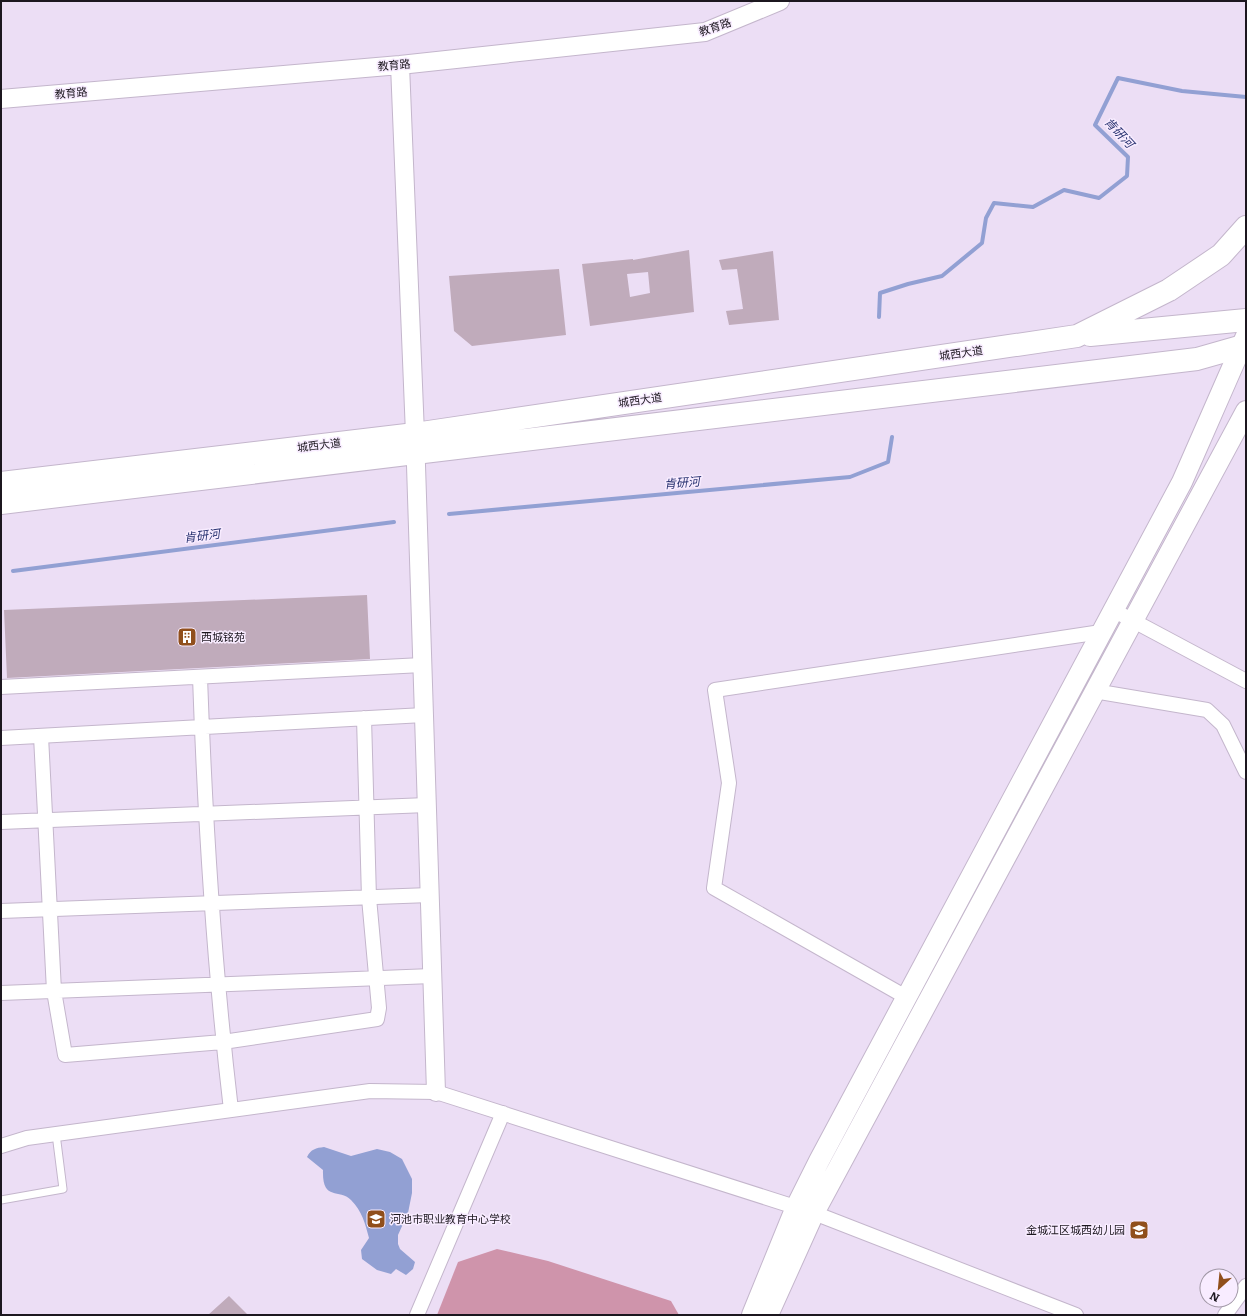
<svg xmlns="http://www.w3.org/2000/svg" width="1247" height="1316" font-family="Literata,'Noto Sans SC',serif">
	<style>
		.forest { fill: #cf94ab }
		.water { fill: #92a0d3 }
		.lines { fill: none; stroke-linecap: round; stroke-linejoin: round }
		.stream { stroke: #92a0d3; stroke-width: 4 }
		.building { fill: #c0abbb; fill-rule: evenodd }
		.service-casing { stroke: #c4b6cc; stroke-width: 9 }
		.minor-casing { stroke: #c4b6cc; stroke-width: 16 }
		.tertiary-casing { stroke: #c4b6cc; stroke-width: 20 }
		.secondary-casing { stroke: #c4b6cc; stroke-width: 22 }
		.primary-casing { stroke: #c4b6cc; stroke-width: 24 }
		.service { stroke: #fff; stroke-width: 7 }
		.minor { stroke: #fff; stroke-width: 14 }
		.tertiary { stroke: #fff; stroke-width: 18 }
		.secondary { stroke: #fff; stroke-width: 20 }
		.primary { stroke: #fff; stroke-width: 22 }
		.labels { text-anchor: middle; stroke-width: 3; stroke-linejoin: round; paint-order: stroke }
		.street-label { font-size: 11px; fill: #1c171f; stroke: #f8ecff }
		.poi-label { font-size: 11px; fill: #1c171f; stroke: #f8ecff; text-anchor: start }
		.water-label { font-size: 12px; font-style: italic; fill: #283270; stroke: #f8ecff }
	</style>
	<rect width="100%" height="100%" fill="#ecdef5"/>
	<path class="forest" d="M497,1249L548,1261L671,1301L679,1315H437L458,1262Z"/>
	<path class="water" d="M324,1147L351,1156L377,1149L390,1152L402,1159L412,1179V1193L408,1213L398,1235V1244L400,1249L415,1262L413,1269L406,1275L396,1269L391,1274L377,1270L362,1259L361,1250L369,1238C365,1223 362,1211 351,1200C339,1188 322,1202 323,1170L307,1157C311,1149 316,1148 324,1147Z"/>
	<g class="lines">
		<path class="stream" d="M879,317L880,293L908,284L942,276L982,243L986,218L994,203L1033,207L1064,190L1099,198L1127,176L1128,157L1095,125L1118,78L1182,91L1246,97
			M449,514L850,477L888,462L892,437
			M13,571L394,522"/>
	</g>
	<path class="building" d="M689,250L694,312L590,326L582,264L633,259V260ZM648,272L650,293L630,297L627,274Z
		M773,251L779,320L729,325L726,311L743,309L737,269L722,270L719,260Z
		M559,269L566,335L472,346L454,331L449,276Z
		M367,595L370,659L7,678L4,610Z
		M229,1296L248,1315H208Z"/>
	<g class="lines">
		<defs>
			<path id="service" d="M1,1200L63,1189L56,1134"/>
			<path id="minor" d="M1113,610L1246,681
				M200,677C205,821 214,966 231,1110
				M1,687L422,665
				M1094,691L1207,710L1223,725L1246,772
				M41,736L54,991L65,1055L223,1042L377,1019L379,1008L369,898L364,718
				M1,738L424,715
				M1,822L427,805
				M1,911L430,895
				M1,993L432,976
				M906,997L714,888L729,783L715,690L1101,632
				M1,1146L27,1138L370,1091L436,1092L814,1213L1076,1315
				M417,1315L503,1113
				M1225,1315L1246,1286"/>
			<path id="tertiary" d="M400,65L415,434L436,1092
				M1,99L400,65L705,32L780,1"/>
			<path id="secondary" d="M752,1315L796,1207L819,1161L1182,482L1246,336
				M768,1315L814,1213L1246,411"/>
			<path id="primary" d="M1090,335L1246,320
				M1,483L415,434L1077,336L1169,290L1221,255L1246,227
				M1,503L1197,359L1246,345"/>
		</defs>
		<use href="#service" class="service-casing"/>
		<use href="#minor" class="minor-casing"/>
		<use href="#tertiary" class="tertiary-casing"/>
		<use href="#secondary" class="secondary-casing"/>
		<use href="#primary" class="primary-casing"/>
		<use href="#service" class="service"/>
		<use href="#minor" class="minor"/>
		<use href="#tertiary" class="tertiary"/>
		<use href="#secondary" class="secondary"/>
		<use href="#primary" class="primary"/>
	</g>
	<defs>
		<symbol id="building-square" viewBox="-11 -11 22 22"><rect x="-9" y="-9" width="18" height="18" rx="4" fill="#904f1b" stroke="#f8ecff"/><path d="M-4-6H4V6H1V3H-1V6H-4ZM-2.5-4.3h1.7v1.8h-1.7ZM.8-4.3h1.7v1.8H.8ZM-2.5-1h1.7V.8h-1.7ZM.8-1h1.7V.8H.8Z" fill="#fff"/></symbol>
		<symbol id="school-square" viewBox="-11 -11 22 22"><rect x="-9" y="-9" width="18" height="18" rx="4" fill="#904f1b" stroke="#f8ecff"/><path d="M0-5L7-2L0 1L-7-2ZM-4 1L0 2.5L4 1V4Q0 6-4 4Z" fill="#fff"/></symbol>
	</defs>
	<g fill-rule="evenodd">
		<use href="#building-square" x="176" y="626" width="22" height="22"/>
		<use href="#school-square" x="365" y="1208" width="22" height="22"/>
		<use href="#school-square" x="1128" y="1219" width="22" height="22"/>
	</g>
	<g class="labels">
		<g class="street-label">
			<text transform="translate(715 27) rotate(-18)" y="4">教育路</text>
			<text transform="translate(394 65) rotate(-5)" y="4">教育路</text>
			<text transform="translate(71 93) rotate(-5)" y="4">教育路</text>
			<text transform="translate(961 353) rotate(-8)" y="4">城西大道</text>
			<text transform="translate(640 400) rotate(-8)" y="4">城西大道</text>
			<text transform="translate(319 445) rotate(-7)" y="4">城西大道</text>
		</g>
		<g class="poi-label">
			<text x="201" y="641">西城铭苑</text>
			<text x="390" y="1223">河池市职业教育中心学校</text>
			<text x="1125" y="1234" text-anchor="end">金城江区城西幼儿园</text>
		</g>
		<g class="water-label">
			<text transform="translate(1119 133) rotate(47)" y="4">肯研河</text>
			<text transform="translate(682 483) rotate(-5)" y="4">肯研河</text>
			<text transform="translate(202 536) rotate(-7)" y="4">肯研河</text>
		</g>
	</g>
	<rect width="1247" height="1316" fill="none" stroke="#1c171f" stroke-width="4"/>
	<g transform="translate(1219 1288) rotate(207)"><circle r="19" fill="#f8ecff" stroke="#a097a5"/>
	<path d="M0-3L7 15L0 10L-7 15Z" fill="#904f1b"/>
	<text y="-6" font-size="11" font-weight="bold" text-anchor="middle" fill="#1c171f">N</text>
	</g>
</svg>
